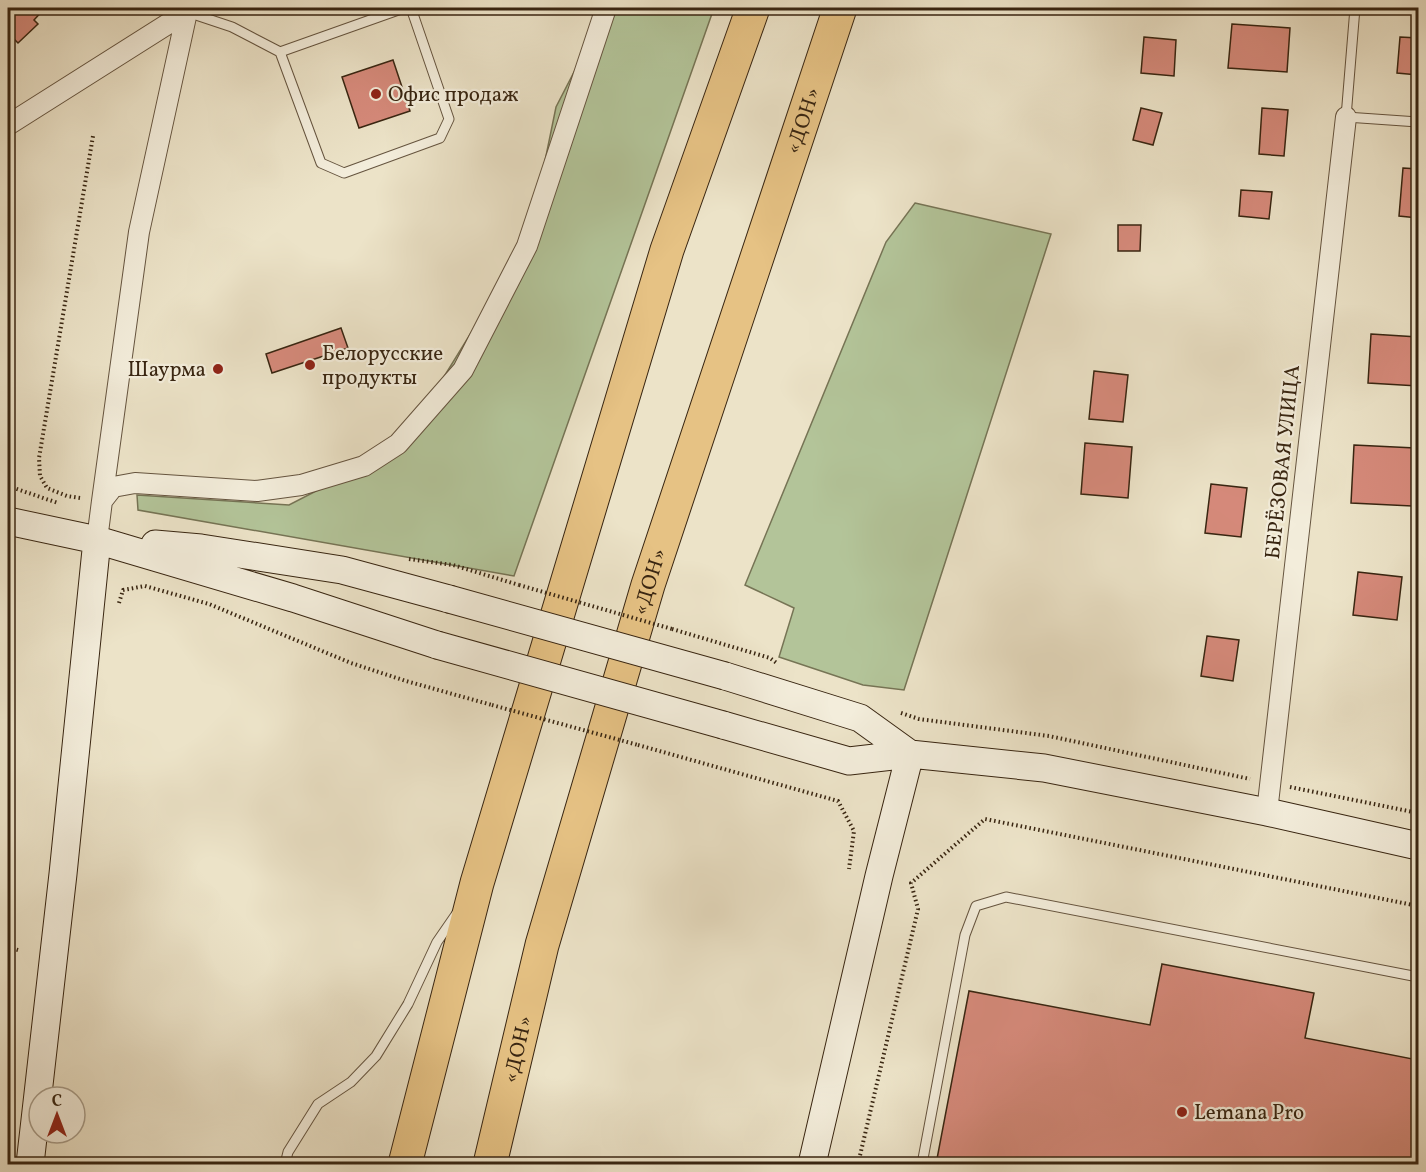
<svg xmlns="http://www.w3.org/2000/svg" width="1426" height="1172" font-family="Vollkorn,serif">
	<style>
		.green { fill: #b3c499; stroke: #767455; stroke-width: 1.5 }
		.building { fill: #d68a7b; stroke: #382511; stroke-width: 1.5 }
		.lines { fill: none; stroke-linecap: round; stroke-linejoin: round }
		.lane-casing { stroke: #65543f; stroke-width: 11 }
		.street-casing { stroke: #65543f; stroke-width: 22 }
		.secondary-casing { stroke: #382511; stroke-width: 29 }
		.highway-casing { stroke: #382511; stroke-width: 35 }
		.path { stroke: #382511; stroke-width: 4; stroke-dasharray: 1.5 3; stroke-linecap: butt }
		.lane { stroke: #f3eddb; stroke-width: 9 }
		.street { stroke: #f3eddb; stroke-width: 20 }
		.secondary { stroke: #f3eddb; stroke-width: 27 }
		.highway { stroke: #e6c284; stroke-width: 33 }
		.secondary-bridge-casing { stroke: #382511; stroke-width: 29; stroke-linecap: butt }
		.path-bridge { stroke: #382511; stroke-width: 4; stroke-dasharray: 1.5 3; stroke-linecap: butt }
		.secondary-bridge { stroke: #f3eddb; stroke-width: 27 }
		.poi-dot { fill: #8f2418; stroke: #f3eddb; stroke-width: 2 }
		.labels { text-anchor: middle; stroke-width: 4.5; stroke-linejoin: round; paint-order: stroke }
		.poi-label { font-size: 21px; fill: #382511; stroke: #f3eddb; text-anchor: start }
		.street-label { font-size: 21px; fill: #382511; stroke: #f3eddb }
	</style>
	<rect width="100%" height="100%" fill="#ece3c8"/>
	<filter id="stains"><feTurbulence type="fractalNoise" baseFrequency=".00333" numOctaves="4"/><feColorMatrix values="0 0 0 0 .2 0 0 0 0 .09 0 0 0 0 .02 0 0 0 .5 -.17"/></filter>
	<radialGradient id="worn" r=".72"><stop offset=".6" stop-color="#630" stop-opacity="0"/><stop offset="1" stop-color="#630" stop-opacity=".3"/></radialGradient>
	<path class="green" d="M607,8H714L514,576L138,510L137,495L289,505L400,448L529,239L556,107Z
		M915,203L1051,234L904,690L863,685L779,657L794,608L745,585L886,242Z"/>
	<path class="building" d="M8,8H45L34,20L38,24L18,43L14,39L8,44Z
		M1232,24L1290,28L1287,72L1228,68Z
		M1144,37L1176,40L1174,76L1141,73Z
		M1400,37L1418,38V75L1397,73Z
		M393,60L410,111L359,128L342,77Z
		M1141,108L1162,113L1153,145L1133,140Z
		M1262,108L1288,110L1284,156L1259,154Z
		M1403,168L1418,169V218L1399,216Z
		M1241,190L1272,192L1269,219L1239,216Z
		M1118,225H1141L1140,251H1118Z
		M341,328L348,348L272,373L266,354Z
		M1371,334L1418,337V386L1368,383Z
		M1094,371L1128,375L1123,422L1089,419Z
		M1085,443L1132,447L1128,498L1081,494Z
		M1354,445L1415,448L1412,506L1351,503Z
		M1211,484L1247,488L1241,537L1205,533Z
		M1358,572L1402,577L1397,620L1353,615Z
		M1207,636L1239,640L1233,681L1201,676Z
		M1162,964L1314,993L1305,1038L1418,1060V1164H936L969,991L1150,1025Z"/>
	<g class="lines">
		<defs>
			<path id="lane" d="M1355,8L1346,117L1418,122
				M187,12L232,27L280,52L321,163L344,173L440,138L449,119L411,8
				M280,52L404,8
				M285,1164L288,1152L318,1104L351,1082L376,1056L408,1004L437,942L457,913
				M922,1164L965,935L976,906L1006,897L1418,977"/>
			<path id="street" d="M8,125L193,8
				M102,501L139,232L187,12
				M97,540L102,501L113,487L135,483L257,491L301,485L364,466L398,444L463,370L527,246L606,8
				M1267,812L1346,117"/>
			<path id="secondary" d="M8,521L97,540L293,598L437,645
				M155,544L201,548L342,570L449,599
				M725,676L860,718L910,754
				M723,725L849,761L910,754L1044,768L1267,812L1418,846
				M30,1164L63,874L97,540
				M812,1164L879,876L910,754"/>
			<g id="highway">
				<path d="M405,1164L477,883L667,250L753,8"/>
				<path id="s1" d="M490,1164L542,945L648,585L840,8"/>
			</g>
		</defs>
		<use href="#lane" class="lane-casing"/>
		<use href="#street" class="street-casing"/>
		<use href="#secondary" class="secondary-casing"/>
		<use href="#highway" class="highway-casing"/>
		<path class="path" d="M8,486L58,503
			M80,498L67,496L47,488L40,476L39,458L93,136
			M409,559L453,565L519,585
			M119,603L123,590L145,586L209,604L351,663L406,681L492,705
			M672,629L770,658L778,664
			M901,713L919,719L1049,736L1250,779
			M638,745L838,801L854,831L849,869
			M1290,787L1418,813
			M8,947L18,950
			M858,1164L918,909L911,883L985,819L1418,906"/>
		<use href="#lane" class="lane"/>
		<use href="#street" class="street"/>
		<use href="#secondary" class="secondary"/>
		<use href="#highway" class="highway"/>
		<defs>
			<path id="secondary-bridge" d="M449,599L725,676
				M437,645L723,725"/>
		</defs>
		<use href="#secondary-bridge" class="secondary-bridge-casing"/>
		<path class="path-bridge" d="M519,585L672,629
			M492,705L638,745"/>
		<use href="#secondary-bridge" class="secondary-bridge"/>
	</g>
	<g class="poi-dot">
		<circle cx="376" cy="94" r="6"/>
		<circle cx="310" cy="365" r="6"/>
		<circle cx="218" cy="369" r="6"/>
		<circle cx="1182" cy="1112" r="6"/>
	</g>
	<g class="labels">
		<g class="poi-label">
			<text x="388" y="101">Офис продаж</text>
			<text x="322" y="360">Белорусские<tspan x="322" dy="24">продукты</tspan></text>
			<text x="206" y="376" text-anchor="end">Шаурма</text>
			<text x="1194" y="1119">Lemana Pro</text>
		</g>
		<g class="street-label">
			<text dy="7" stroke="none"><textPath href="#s1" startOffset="1090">«ДОН»</textPath></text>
			<text transform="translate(1282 462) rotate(-84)" y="7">БЕРЁЗОВАЯ УЛИЦА</text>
			<text dy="7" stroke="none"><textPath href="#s1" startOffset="604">«ДОН»</textPath></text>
			<text dy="7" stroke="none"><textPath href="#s1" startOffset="118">«ДОН»</textPath></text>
		</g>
	</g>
	<rect width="1426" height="1172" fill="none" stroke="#ece3c8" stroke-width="30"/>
	<rect x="9" y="9" width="1408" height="1154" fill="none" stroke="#382511" stroke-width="3"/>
	<rect x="15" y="15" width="1396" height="1142" fill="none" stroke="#382511" stroke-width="1.5"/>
	<g transform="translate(57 1115)"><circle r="28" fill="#f3eddb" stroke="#a89d8a" stroke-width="1.5"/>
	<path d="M0-4.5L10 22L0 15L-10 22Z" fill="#8f2418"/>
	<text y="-9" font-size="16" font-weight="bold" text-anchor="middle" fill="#382511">С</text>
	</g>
	<rect width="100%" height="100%" filter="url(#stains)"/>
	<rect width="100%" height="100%" fill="url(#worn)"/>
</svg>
